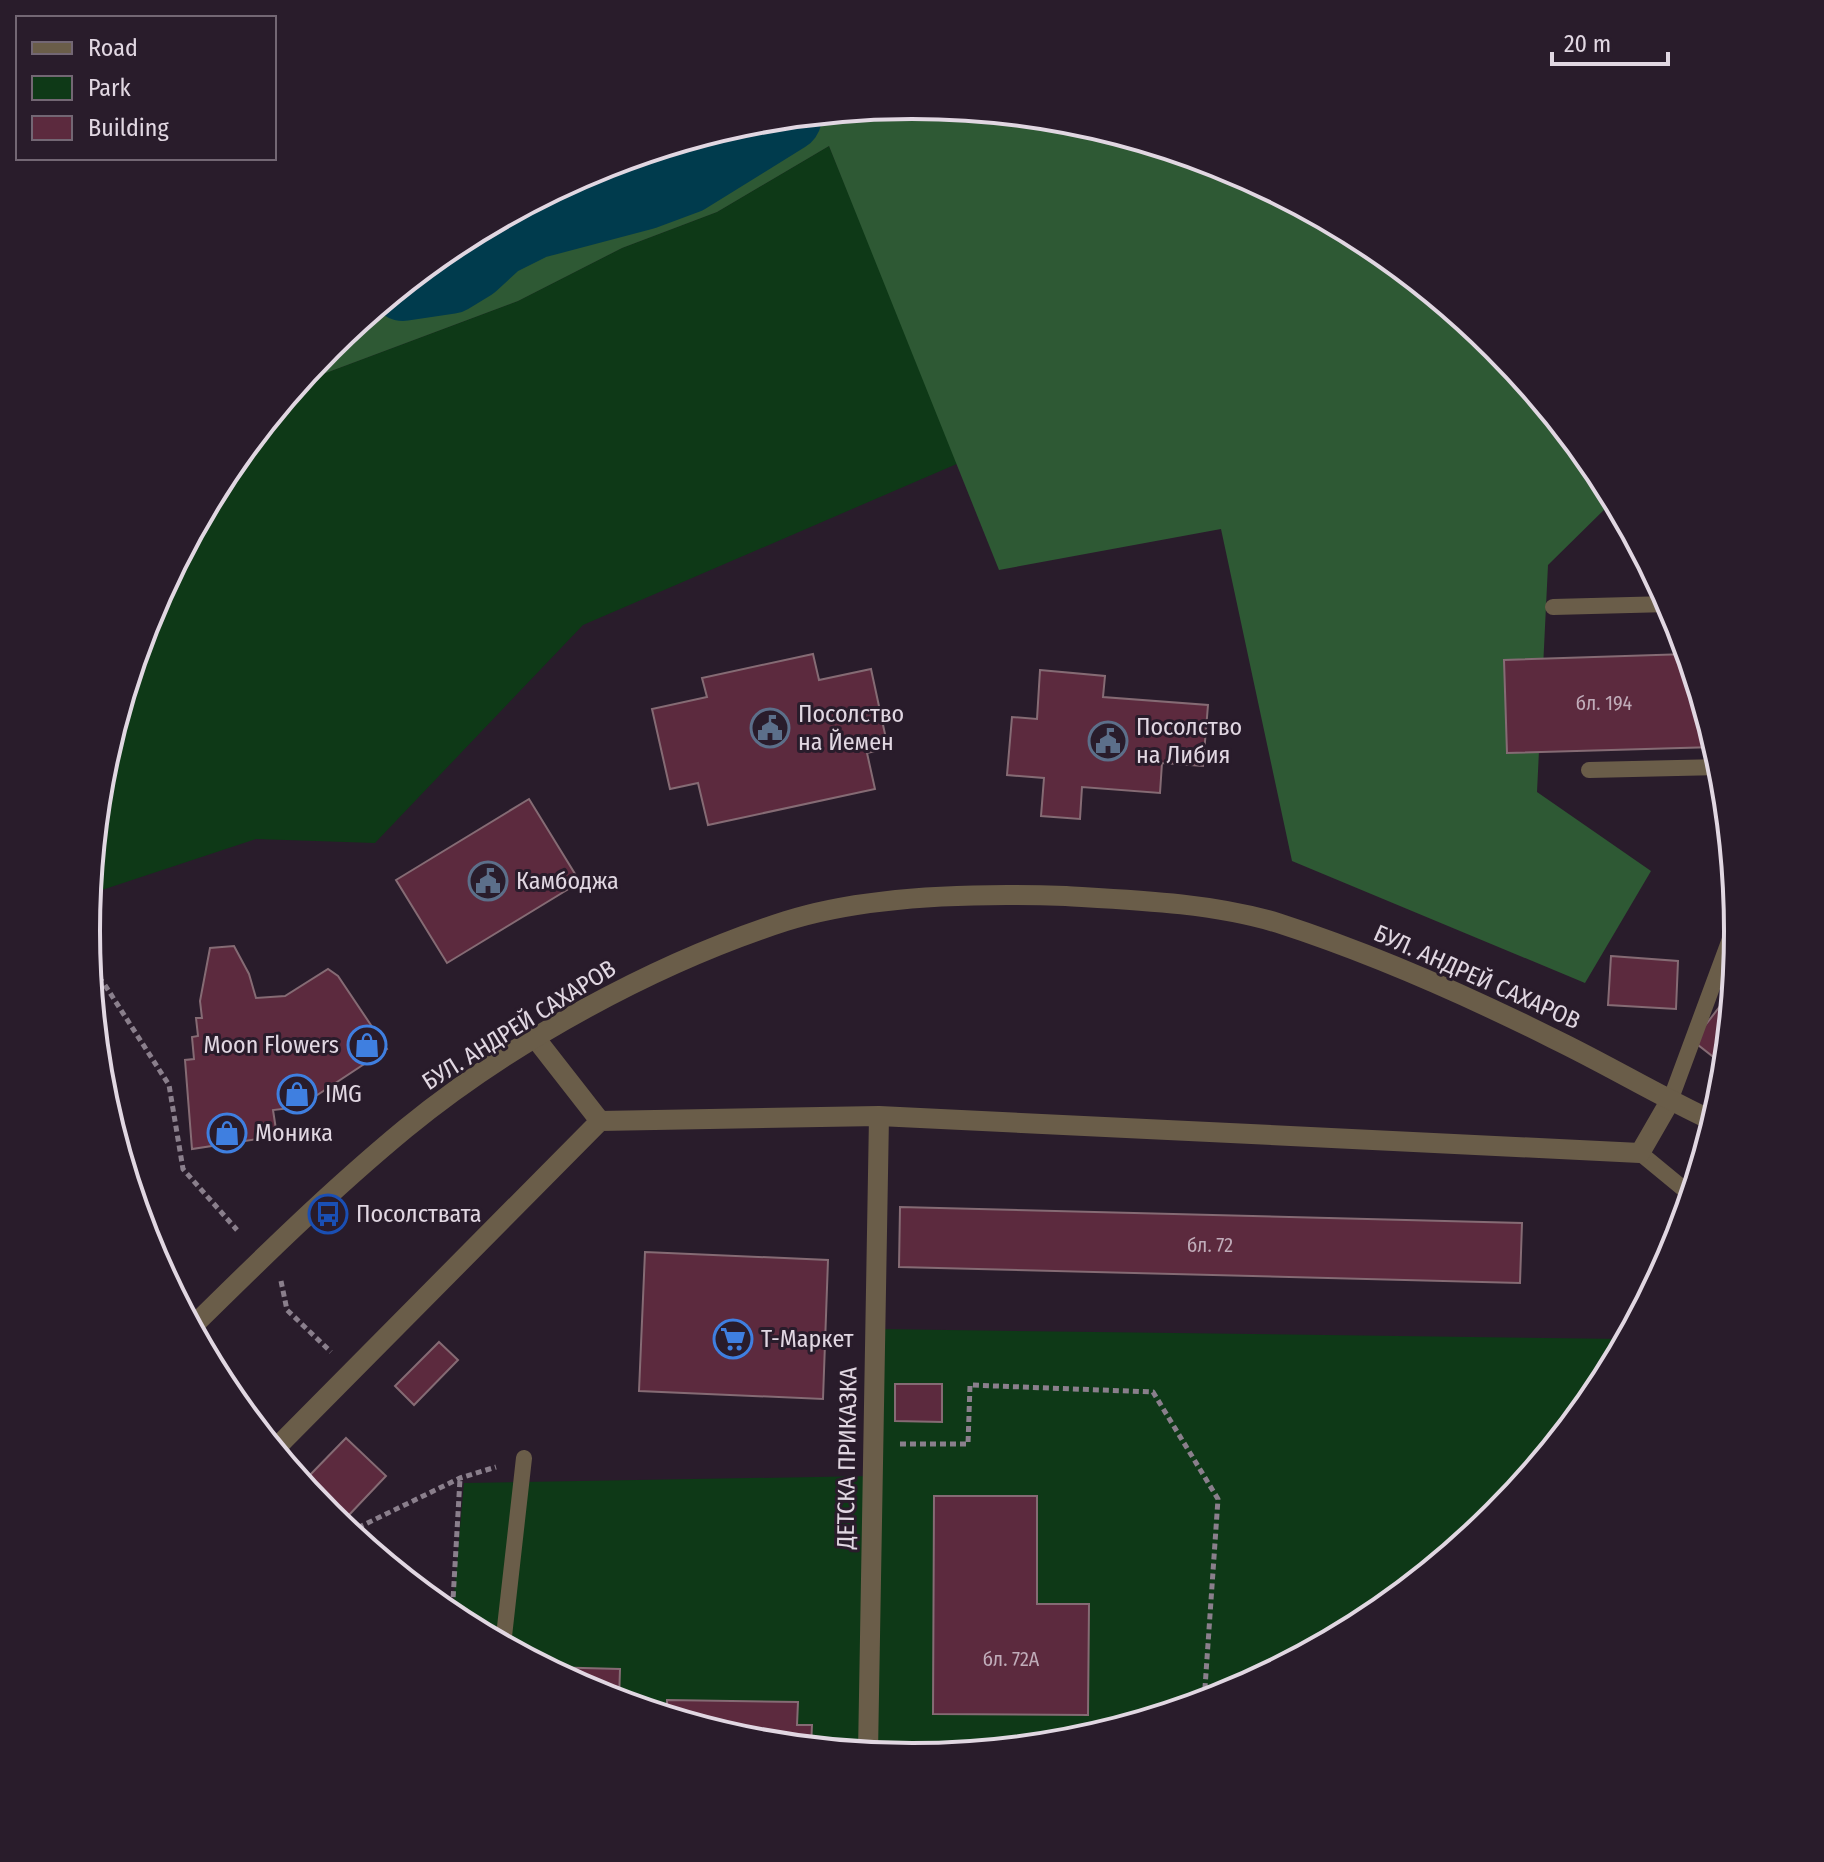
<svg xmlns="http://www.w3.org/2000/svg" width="1824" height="1862" font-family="'Fira Sans Condensed',sans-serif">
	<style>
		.green { fill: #0e3917; fill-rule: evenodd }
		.forest { fill: #2e5934 }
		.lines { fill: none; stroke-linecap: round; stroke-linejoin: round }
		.river { stroke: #003b4d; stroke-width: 70 }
		.building { fill: #5c2a3e; stroke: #856b74; stroke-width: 2 }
		.path { stroke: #8a7f8c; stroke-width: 5; stroke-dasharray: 6 4; stroke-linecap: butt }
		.service { stroke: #6a5d49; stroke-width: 16 }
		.minor { stroke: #6a5d49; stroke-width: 20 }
		.tertiary { stroke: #6a5d49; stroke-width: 20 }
		.labels { text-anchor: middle; stroke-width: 6; stroke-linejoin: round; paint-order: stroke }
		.number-label { font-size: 20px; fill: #c0acb9 }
		.poi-label { font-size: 24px; fill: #e1d7e2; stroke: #291c2b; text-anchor: start }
		.street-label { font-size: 24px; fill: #e1d7e2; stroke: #291c2b }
		.rim { fill: none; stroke: #e1d7e2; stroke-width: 4 }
	</style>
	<rect width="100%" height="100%" fill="#291c2b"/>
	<path class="green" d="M829,146L959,463L583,625L375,843L256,839L96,892L88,956L86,931L102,769L149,614L200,519L238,478L307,380L518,301L622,248L717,212Z
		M875,1329L1624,1339V1343L1599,1390L1496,1515L1371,1618L1228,1694L1073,1741L912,1757L811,1747L812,1726L797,1725V1702L667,1700V1710H647L619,1701L620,1669L546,1667L452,1617L464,1483L872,1476ZM1037,1604L1089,1605L1088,1715L934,1714Z"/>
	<path class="forest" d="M912,105L1074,121L1229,168L1371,244L1496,347L1599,472L1614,500L1548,565L1537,792L1651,871L1585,983L1292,861L1221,529L999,570L829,146L717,212L622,248L518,301L307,380L238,478L200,519L225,472L328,347L453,244L596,168L751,121Z"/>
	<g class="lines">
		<path class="river" d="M403,286L450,279L473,265L498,242L534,224L644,195L687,179L787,117"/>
	</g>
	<path class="building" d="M813,654L819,680L871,669L888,748L867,753L875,789L708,825L698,783L670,789L652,709L707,697L702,678Z
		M1687,654L1715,747L1507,753L1504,660Z
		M1040,670L1105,676L1103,697L1208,705L1203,766L1162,763L1160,793L1082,787L1080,819L1041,816L1044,778L1007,775L1012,717L1037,719Z
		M529,799L580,882L447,963L396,880Z
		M234,946L249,974L256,998L285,996L328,969L338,976L387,1049L299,1107L273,1110L277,1136L192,1149L185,1060L194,1059L192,1037L198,1036L196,1018H202L200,1001L210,948Z
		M1611,956L1678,961L1676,1009L1608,1005Z
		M1731,992H1732L1725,1066L1693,1041Z
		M900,1207L1522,1223L1520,1283L899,1267Z
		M645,1252L828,1260L823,1399L639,1391Z
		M439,1342L458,1360L414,1405L395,1386Z
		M895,1384H942V1422L895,1421Z
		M346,1438L386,1476L348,1516L307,1478Z
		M934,1496H1037V1604H1089L1088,1715L933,1714Z
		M546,1667L620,1669L619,1701L595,1694Z
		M667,1700L798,1702L797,1725H812L811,1747L750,1741L647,1710H667Z"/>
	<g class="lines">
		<path class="path" d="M90,972L103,982L169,1085L183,1169L237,1230
			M281,1281L287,1310L331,1352
			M900,1444H968L970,1385L1153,1392L1218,1499L1204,1702
			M349,1532L460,1478L496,1467
			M452,1617L460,1479"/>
		<path class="service" d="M1553,607L1669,604
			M1589,770L1721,767
			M1670,1101L1737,920
			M1640,1153L1691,1195
			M503,1645L524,1458"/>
		<path class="minor" d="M536,1039L600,1121
			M274,1450L600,1121L879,1116L1640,1153L1670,1101
			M868,1753L879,1116"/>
		<path class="tertiary" d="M192,1327C261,1259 330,1191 405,1129C511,1042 655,963 786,921C868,895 981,893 1066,896C1135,900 1212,903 1278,923C1374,954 1464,994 1554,1039C1608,1065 1659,1096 1713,1121"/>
	</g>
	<defs>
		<symbol id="civic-ring" viewBox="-11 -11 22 22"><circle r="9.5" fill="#291c2b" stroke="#5c6f8a" stroke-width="1.5"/><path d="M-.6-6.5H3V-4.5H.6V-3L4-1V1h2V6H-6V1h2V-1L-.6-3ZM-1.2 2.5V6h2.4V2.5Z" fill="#5c6f8a"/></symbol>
		<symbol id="shop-ring" viewBox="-11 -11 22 22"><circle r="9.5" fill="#291c2b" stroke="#3f7fe0" stroke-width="1.5"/><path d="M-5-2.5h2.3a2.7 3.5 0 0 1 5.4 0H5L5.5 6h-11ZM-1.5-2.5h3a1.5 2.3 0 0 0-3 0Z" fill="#3f7fe0"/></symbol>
		<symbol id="bus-ring" viewBox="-11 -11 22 22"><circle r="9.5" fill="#291c2b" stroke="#1a4fb4" stroke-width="1.5"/><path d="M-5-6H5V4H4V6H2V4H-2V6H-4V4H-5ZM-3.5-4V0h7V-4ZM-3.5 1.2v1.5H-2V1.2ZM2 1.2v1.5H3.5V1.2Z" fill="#1a4fb4"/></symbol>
		<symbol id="supermarket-ring" viewBox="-11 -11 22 22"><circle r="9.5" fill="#291c2b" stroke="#3f7fe0" stroke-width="1.5"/><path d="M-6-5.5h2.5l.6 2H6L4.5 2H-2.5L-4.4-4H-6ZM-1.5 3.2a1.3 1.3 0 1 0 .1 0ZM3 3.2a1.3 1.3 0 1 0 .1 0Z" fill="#3f7fe0"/></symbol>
	</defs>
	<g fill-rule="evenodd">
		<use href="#civic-ring" x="748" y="706" width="44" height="44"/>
		<use href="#civic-ring" x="1086" y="719" width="44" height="44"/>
		<use href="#civic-ring" x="466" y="859" width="44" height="44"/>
		<use href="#shop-ring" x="345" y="1023" width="44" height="44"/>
		<use href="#shop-ring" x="275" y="1072" width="44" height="44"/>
		<use href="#shop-ring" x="205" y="1111" width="44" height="44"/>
		<use href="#bus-ring" x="306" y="1192" width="44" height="44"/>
		<use href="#supermarket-ring" x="711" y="1317" width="44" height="44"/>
	</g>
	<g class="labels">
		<g class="number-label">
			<text x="1604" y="710">бл. 194</text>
			<text x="1210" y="1252">бл. 72</text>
			<text x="1011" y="1666">бл. 72А</text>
		</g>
		<g class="poi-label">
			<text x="798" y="722">Посолство<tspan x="798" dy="28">на Йемен</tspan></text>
			<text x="1136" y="735">Посолство<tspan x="1136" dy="28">на Либия</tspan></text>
			<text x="516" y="889">Камбоджа</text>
			<text x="339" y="1053" text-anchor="end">Moon Flowers</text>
			<text x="325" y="1102">IMG</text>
			<text x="255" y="1141">Моника</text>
			<text x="356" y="1222">Посолствата</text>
			<text x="761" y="1347">Т-Маркет</text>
		</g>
		<g class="street-label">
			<text transform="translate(1477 977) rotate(24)" y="8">БУЛ. АНДРЕЙ САХАРОВ</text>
			<text transform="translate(519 1025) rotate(-32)" y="8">БУЛ. АНДРЕЙ САХАРОВ</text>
			<text transform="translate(847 1458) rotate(-89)" y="8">ДЕТСКА ПРИКАЗКА</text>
		</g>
	</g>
	<path d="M0 0H1824V1862H0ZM100 931a812 812 0 1 1 1624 0a812 812 0 1 1-1624 0Z" fill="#291c2b" fill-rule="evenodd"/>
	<path class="rim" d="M100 931a812 812 0 1 1 1624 0a812 812 0 1 1-1624 0Z"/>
	<rect x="16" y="16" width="260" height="144" fill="#291c2b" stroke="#736774" stroke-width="2"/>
	<rect x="32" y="42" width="40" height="12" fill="#6a5d49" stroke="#736774" stroke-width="2"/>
	<text x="88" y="56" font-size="24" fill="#e1d7e2">Road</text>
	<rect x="32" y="76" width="40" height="24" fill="#0e3917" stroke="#736774" stroke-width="2"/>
	<text x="88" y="96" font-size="24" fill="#e1d7e2">Park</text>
	<rect x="32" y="116" width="40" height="24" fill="#5c2a3e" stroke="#736774" stroke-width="2"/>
	<text x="88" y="136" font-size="24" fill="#e1d7e2">Building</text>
	<path d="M1552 52v12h116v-12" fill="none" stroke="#e1d7e2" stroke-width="4"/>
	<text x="1564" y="52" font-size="24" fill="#e1d7e2" stroke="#291c2b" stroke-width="6" paint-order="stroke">20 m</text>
</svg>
